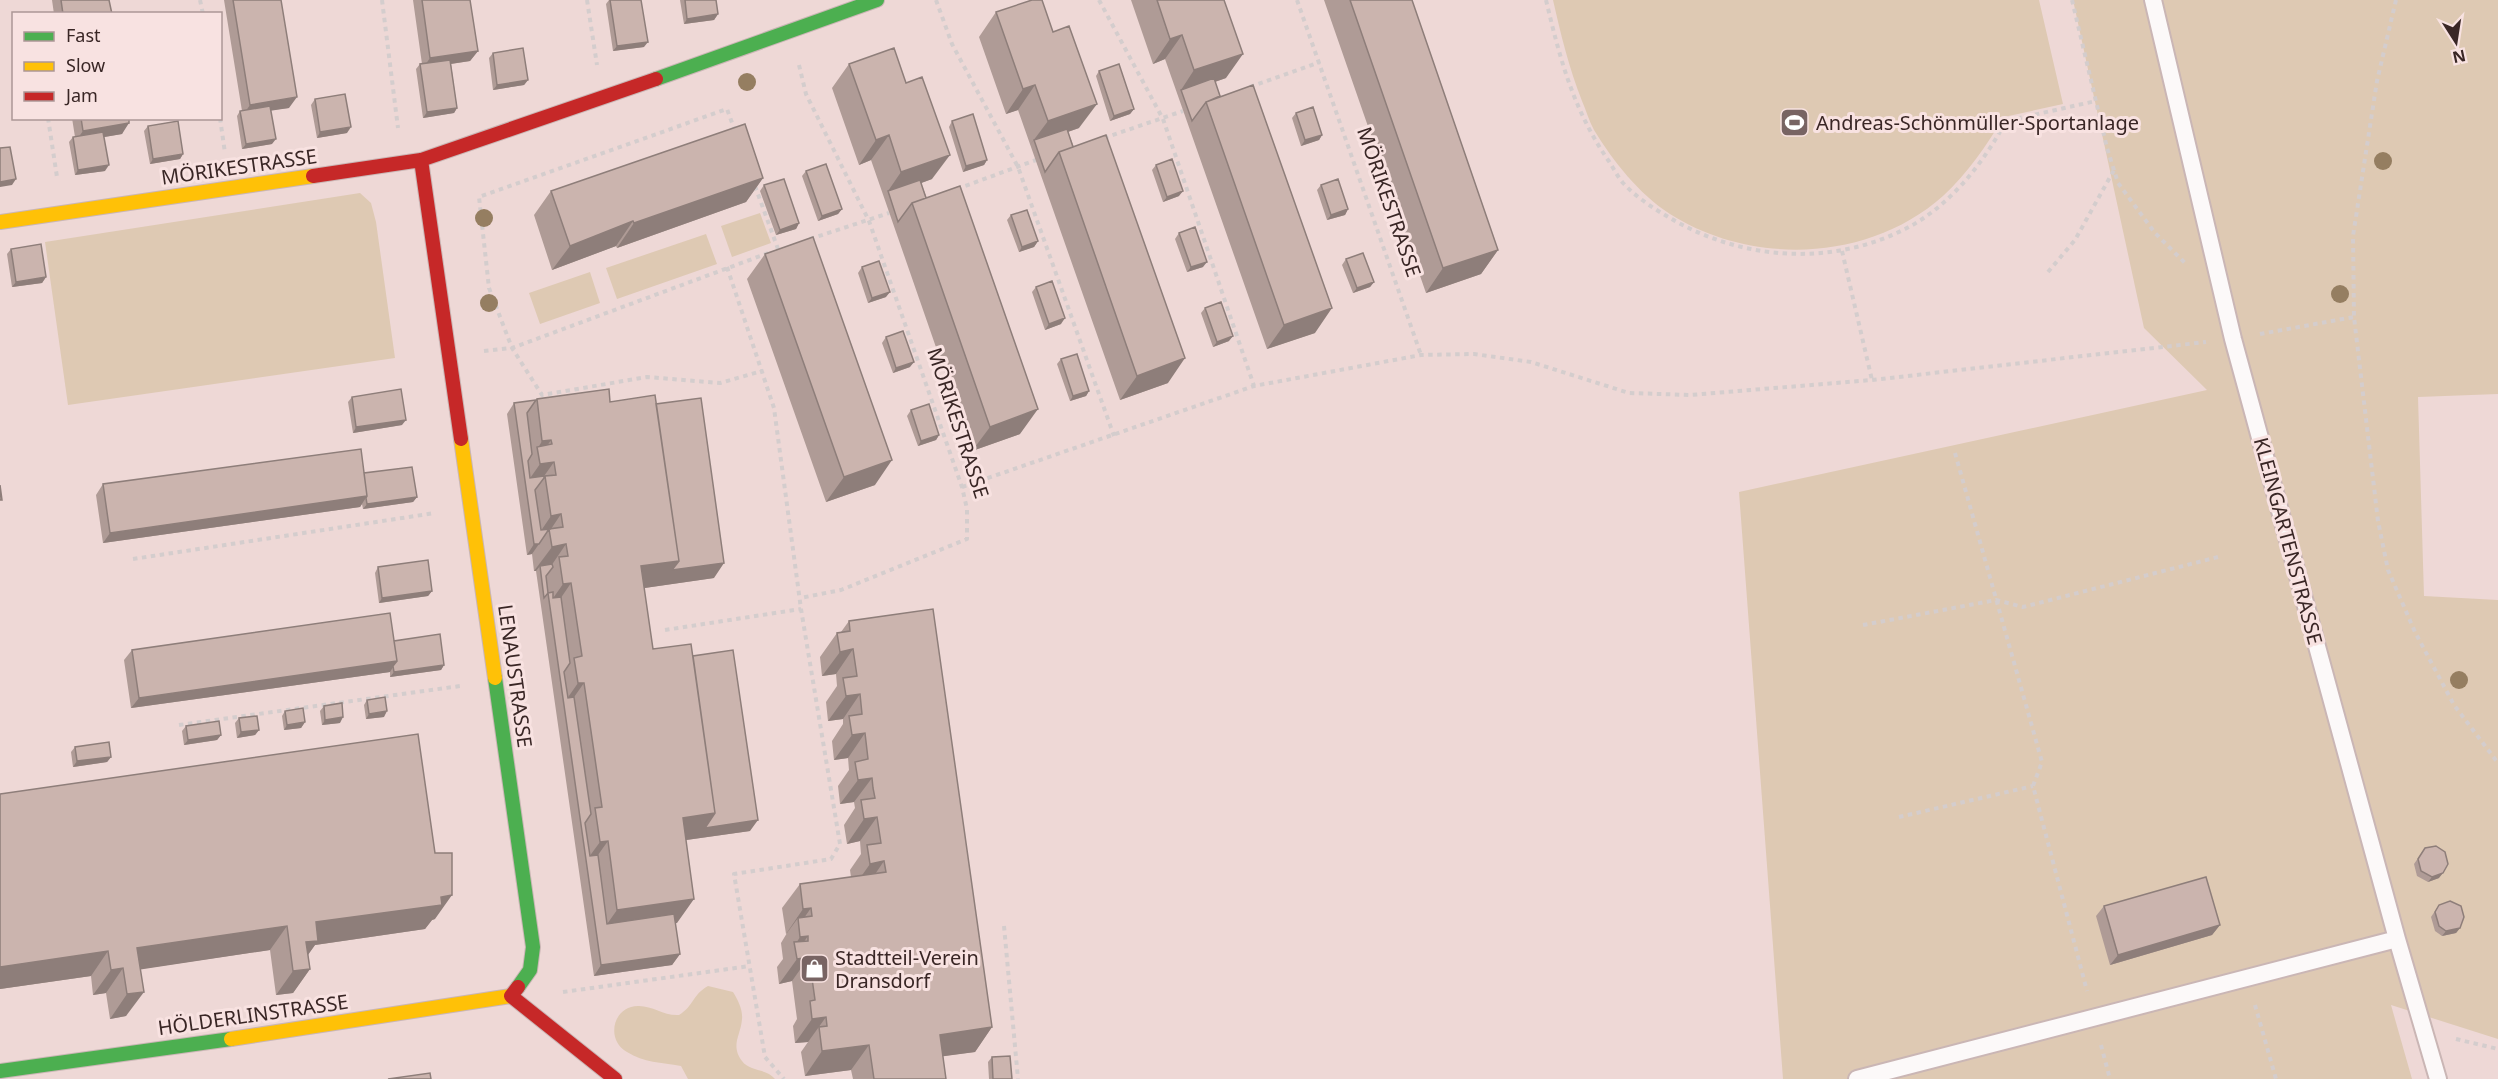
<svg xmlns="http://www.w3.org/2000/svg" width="2498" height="1079" font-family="'Noto Sans',sans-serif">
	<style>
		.green { fill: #dec9b3 }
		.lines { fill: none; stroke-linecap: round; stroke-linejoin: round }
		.lane-casing { stroke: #cab6b5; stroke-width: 20 }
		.fast-casing { stroke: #cab6b5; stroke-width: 16 }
		.slow-casing { stroke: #cab6b5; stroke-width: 16 }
		.jam-casing { stroke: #cab6b5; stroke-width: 16 }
		.path { stroke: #d4cdcd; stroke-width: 4; stroke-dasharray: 4.5 4.5; stroke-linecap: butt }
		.lane { stroke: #fcf9f9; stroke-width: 16 }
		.fast { stroke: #4caf50; stroke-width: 14 }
		.slow { stroke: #ffc107; stroke-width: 14 }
		.jam { stroke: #c62828; stroke-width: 14 }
		.tree { fill: #957e61 }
		.wall { fill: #af9b96 }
		.shaded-wall { fill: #8e7e7a }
		.building { fill: #cbb4ae; stroke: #8e7e7a; stroke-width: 1.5 }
		.labels { text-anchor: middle; stroke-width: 6; stroke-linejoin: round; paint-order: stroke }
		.poi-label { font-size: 20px; fill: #392625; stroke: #f8e2e1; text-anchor: start }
		.street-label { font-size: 20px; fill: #392625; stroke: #f8e2e1 }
	</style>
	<rect width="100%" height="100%" fill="#eed8d6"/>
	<path class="green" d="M1553,0H2039L2063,104L2004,117C1986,146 1968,173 1943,196C1869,262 1752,266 1670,214C1639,194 1613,161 1594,130C1589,121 1586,110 1582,101C1569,68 1561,35 1553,0Z
		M2073,0H2498V394L2418,397L2424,596L2498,600V1039L2391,1005L2412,1079H1783L1739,492L2207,390L2144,328Z
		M360,193L371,203L376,222L395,358L68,405L45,242Z
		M760,213L771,243L732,257L721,226Z
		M706,234L717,264L617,299L606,268Z
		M590,272L600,303L540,324L529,293Z
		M708,986L733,992C738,1000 743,1010 742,1019C741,1035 730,1045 742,1061C750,1072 766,1068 775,1079H688L681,1066C661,1062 644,1063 627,1052C605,1040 613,1005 639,1006C653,1006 664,1016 679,1015C695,1005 691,996 708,986Z"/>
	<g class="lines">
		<defs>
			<path id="lane" d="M2153,0L2233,339L2397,939L2438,1079
				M1857,1079L2397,939"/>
			<path id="fast" d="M656,79L877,0
				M495,678L533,947L530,970L518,987
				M0,1071L231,1039"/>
			<path id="slow" d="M0,222L313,176
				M461,439L495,678
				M231,1039L511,996"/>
			<path id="jam" d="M421,160L461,439
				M313,176L421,160L656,79
				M518,987L511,996L615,1079"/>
		</defs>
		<use href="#lane" class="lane-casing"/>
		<use href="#fast" class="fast-casing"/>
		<use href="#slow" class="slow-casing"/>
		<use href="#jam" class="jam-casing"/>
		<path class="path" d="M200,0L203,14
			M382,0L398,128
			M587,0L597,65
			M936,0L952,44L1018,167L1114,436
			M1099,0L1163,119L1254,386
			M1297,0L1421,355
			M1546,0C1560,59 1573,109 1608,160C1613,167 1617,176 1623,183C1636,197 1654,209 1670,218C1741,260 1830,267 1905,229C1949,207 1983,164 2006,121L2096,101
			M2072,0L2107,148L2118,183L2155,233L2187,265
			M2396,0L2377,81L2353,236L2354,317L2378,521L2388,570L2415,632L2454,705L2498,763
			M799,65L806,94L869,221L962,487L967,509V539L841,590L800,598
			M1250,87L1320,62
			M48,118L57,177
			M220,118L225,153
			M735,131L727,109L479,197L489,288L512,348L542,395L647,377L720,383L762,371
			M1104,138L1183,111
			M755,186L778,249
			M957,189L1036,160
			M810,239L889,213
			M1842,251L1872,380
			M727,267L774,408L801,609L840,844L831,859L734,874L765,1057L784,1079
			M2048,272L2075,240L2114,170
			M2260,334L2354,317
			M484,351L512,348L771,252
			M1955,453L2042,762L2033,786L2087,991
			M962,487L1254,386L1421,355L1474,354L1531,362L1629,393L1690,395L1872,380L2206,342
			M133,559L435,513
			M1863,625L1996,600L2023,607L2218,557
			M665,630L801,609
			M179,725L460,686
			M1899,817L2033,786
			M1004,926L1018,1079
			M563,992L750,966
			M2255,1005L2276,1079
			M2456,1039L2498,1049
			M2101,1045L2110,1079"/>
		<use href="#lane" class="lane"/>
		<use href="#fast" class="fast"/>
		<use href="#slow" class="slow"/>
		<use href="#jam" class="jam"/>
	</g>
	<g class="tree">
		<circle cx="747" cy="82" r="9"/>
		<circle cx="2383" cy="161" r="9"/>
		<circle cx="484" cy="218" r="9"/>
		<circle cx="2340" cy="294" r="9"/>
		<circle cx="489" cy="303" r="9"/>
		<circle cx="2459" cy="680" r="9"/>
	</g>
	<path class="wall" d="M52,0H109L112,14H54Z
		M224,0H281L289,108L271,110L272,144L242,149L237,116L240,111H242Z
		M413,0H470L478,51L470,61L451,64L457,108L454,113L423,118L416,69L420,64H422Z
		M609,0H641L644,47L613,51L606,4Z
		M680,0H716L718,14L714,20L684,24Z
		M1131,0H1224L1226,78L1215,82L1315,333L1267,349L1165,59L1153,64Z
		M1324,0H1412L1498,250L1481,274L1426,293Z
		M996,12L1079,128L1068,132L1168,383L1120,400L1018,110L1006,114L979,37Z
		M493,53L528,80L524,85L493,90L489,58Z
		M849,64L932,179L921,183L1020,434L972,451L871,160L859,165L832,88Z
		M1099,71L1134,109L1130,114L1110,121L1096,76Z
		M315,99L347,133L317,138L311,105Z
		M1296,113L1322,135L1319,140L1301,146L1292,118Z
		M72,118H129L122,134L104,137L105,171L75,175L69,142L73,137H75Z
		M952,121L987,160L984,165L963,172L949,127Z
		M148,126L183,154L180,159L150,164L144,131Z
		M1156,165L1179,196L1163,202L1152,170Z
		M806,171L842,209L838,214L818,221L802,176Z
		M763,178L746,202L617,248L616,246L552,270L534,215L551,191Z
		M764,185L799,223L796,229L776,235L760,191Z
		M1321,185L1348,209L1345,215L1327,220L1317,190Z
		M1011,215L1038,241L1034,247L1019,252L1007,220Z
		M1179,233L1203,267L1187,272L1175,239Z
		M11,249L46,277L42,283L12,287L7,254Z
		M765,254L875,485L826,502L747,279Z
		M1346,259L1374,282L1370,287L1353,293L1342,265Z
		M862,267L886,297L868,303L858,273Z
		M1036,287L1061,324L1045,330L1032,292Z
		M1205,308L1229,341L1213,347L1201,313Z
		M886,337L910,367L893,373L882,343Z
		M1061,359L1089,391L1086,396L1070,401L1057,364Z
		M352,397L402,425L353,433L348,402Z
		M537,399L656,404L714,578L644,588L653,649L693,656L750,831L686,840L677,923H675L680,954L672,965L594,976L536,571H534L532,554L527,555L507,414L514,403L536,400Z
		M911,410L939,435L936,440L918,446L907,416Z
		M364,473L417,497L413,502L363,509L362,504L360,507L103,543L96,495L103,484Z
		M378,567L432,591L428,596L379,603L375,573Z
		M849,621L992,1027L975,1052L943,1056L946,1079H853L851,1070L805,1076L801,1052L808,1042L795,1043L793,1026L797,1019L792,981L779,984L777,967L783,959L781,943L787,933L786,934L782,908L800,884L851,877L850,870L861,854L860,841L847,844L844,825L855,808L854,802L840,804L838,786L849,770L848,758L834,760L832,741L843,724V719L828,721L826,702L837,686L836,674L822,676L820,657L837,633L841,632Z
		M394,641L444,665L441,670L390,677V672L131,708L124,660L132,650Z
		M367,700L384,717L366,719L364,705Z
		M324,706L340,723L322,725L320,711Z
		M285,711L305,722L301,728L284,730L282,716Z
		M239,718L259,730L255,735L237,738L235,723Z
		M186,726L221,735L217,740L184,745L182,731Z
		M75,747L111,757L107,762L73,767L71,752Z
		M0,794L435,919L432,920L425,929L315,945L308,954L310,969L293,993L276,995L270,950L140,969L126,1016L110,1019L106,993L93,995L91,976L0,989Z
		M2425,848L2439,878L2428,882L2417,876L2414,864Z
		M2439,905L2460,928L2456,933L2442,936L2435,931L2431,917Z
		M2104,906L2220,925L2212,935L2110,965L2096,916Z
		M992,1057L1012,1079H989L988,1062Z"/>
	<path class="shaded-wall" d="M718,14L714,20L684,24L687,19Z
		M1182,35L1165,59L1153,64L1170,39Z
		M648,42L644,47L613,51L617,46Z
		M478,51L470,61L423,68L430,58Z
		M1243,54L1226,78L1182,93L1181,90L1194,70Z
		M528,80L524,85L493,90L497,85Z
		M1035,85L1018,110L1006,114L1023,89Z
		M297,97L289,108L243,115L250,105Z
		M1097,104L1079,128L1035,143L1034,140L1030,145L1048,121Z
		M457,108L454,113L423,118L427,112Z
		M1134,109L1130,114L1110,121L1114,116Z
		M129,123L122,134L75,142L83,131Z
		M351,127L347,133L317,138L320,132Z
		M889,135L871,160L859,165L876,140Z
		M1322,135L1319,140L1301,146L1305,140Z
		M276,139L272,144L242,149L246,144Z
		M183,154L180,159L150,164L153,159Z
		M950,155L932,179L889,195L888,191L901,172Z
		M987,160L984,165L963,172L966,166Z
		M109,165L105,171L75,175L78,170Z
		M763,178L746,202L617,248L634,223Z
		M16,179L12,185L0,187V182Z
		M1183,191L1179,196L1163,202L1167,197Z
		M842,209L838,214L818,221L822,216Z
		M1348,209L1345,215L1327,220L1331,215Z
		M633,221L616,246L552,270L570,246Z
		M799,223L796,229L776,235L780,230Z
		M1038,241L1034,247L1019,252L1022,247Z
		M1498,250L1481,274L1426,293L1443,268Z
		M1207,262L1203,267L1187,272L1191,267Z
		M46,277L42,283L12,287L16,282Z
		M1374,282L1370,287L1353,293L1357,288Z
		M890,292L886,297L868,303L872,298Z
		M1332,308L1315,333L1267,349L1284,325Z
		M1065,318L1061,324L1045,330L1049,324Z
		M1233,336L1229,341L1213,347L1217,342Z
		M1185,358L1168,383L1120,400L1137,376Z
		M914,362L910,367L893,373L896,368Z
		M1089,391L1086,396L1070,401L1073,396Z
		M1038,409L1020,434L972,451L990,427Z
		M406,420L402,425L353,433L356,427Z
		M939,435L936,440L918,446L921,441Z
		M551,440L539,458L538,448L542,441Z
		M892,460L875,485L826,502L844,477Z
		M554,462L537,486L526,484L540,464Z
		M367,496L360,507L103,543L110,533Z
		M417,497L413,502L363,509L367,504Z
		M561,514L549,532V529L534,541L551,516Z
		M534,544H539L532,554L527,555Z
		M566,544L549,569L540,566L536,571H534L552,547Z
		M679,561L724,563L714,578L624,591L641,566Z
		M571,583L554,608L549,604L563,584Z
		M432,591L428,596L379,603L382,598Z
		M853,649L836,674L822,676L840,652Z
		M397,661L390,672L131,708L139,698Z
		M444,665L441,670L390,677L394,672Z
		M578,683H584L567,707L564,703Z
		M860,694L843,719L828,721L846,696Z
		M387,711L384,717L366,719L369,714Z
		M343,717L340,723L322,725L325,720Z
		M305,722L301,728L284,730L287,725Z
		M259,730L255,735L237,738L241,732Z
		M865,733L848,758L834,760L852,735Z
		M221,735L217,740L184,745L188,740Z
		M111,757L107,762L73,767L77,761Z
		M872,778L854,802L840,804L858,780Z
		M715,813L758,820L750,831L665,843L683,818Z
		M877,817L860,841L847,844L864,819Z
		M608,841L590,866L586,861L600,842Z
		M884,861L867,886L853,888L870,864Z
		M2443,873L2439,878L2428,882L2432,877Z
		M452,895L435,919L432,920L425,929L315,945L301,965L292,962L316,922Z
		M694,899L677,923L600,934L617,910Z
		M811,908L799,925L798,918L787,933L786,934L803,909Z
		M2220,925L2212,935L2110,965L2118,955Z
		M287,926L270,950L124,972L123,968L106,993L93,995L111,970L137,948Z
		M2460,928L2456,933L2442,936L2446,931Z
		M808,936L796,953L795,945L800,937Z
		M108,951L91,976L0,989V967Z
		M680,954L672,965L594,976L601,965Z
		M809,957L792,981L779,984L797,959Z
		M310,969L293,993L276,995L293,971Z
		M144,992L126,1016L110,1019L127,994Z
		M826,1017L808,1042L795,1043L812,1019Z
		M992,1027L975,1052L923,1059L940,1035Z
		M869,1045L851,1070L805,1076L822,1051Z"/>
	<path class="building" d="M61,0H109L112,14H63Z
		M233,0H281L297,97L250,105Z
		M422,0H470L478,51L430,58Z
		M610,0H641L648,42L617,46Z
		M685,0H716L718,14L687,19Z
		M1032,0H1042L1053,32L1069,26L1097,104L1048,121L1035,85L1023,89L996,12Z
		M1157,0H1224L1243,54L1194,70L1182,35L1170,39Z
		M1350,0H1412L1498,250L1443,268Z
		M523,48L528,80L497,85L493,53Z
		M894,48L906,83L922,77L950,155L901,172L889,135L876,140L849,64Z
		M450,60L457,108L427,112L420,64Z
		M1119,64L1134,109L1114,116L1099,71Z
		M1214,78L1220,96L1206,102L1192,121L1181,90Z
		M1253,85L1332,308L1284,325L1206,102Z
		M345,94L351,127L320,132L315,99Z
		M270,106L276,139L246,144L240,111Z
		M1313,107L1322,135L1305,140L1296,113Z
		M973,114L987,160L966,166L952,121Z
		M81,118H129V123L83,131Z
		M178,121L183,154L153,159L148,126Z
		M745,124L763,178L634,223L633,221L570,246L551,191Z
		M1067,129L1073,147L1059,152L1045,172L1034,140Z
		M103,132L109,165L78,170L73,137Z
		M1106,135L1185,358L1137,376L1059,152Z
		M10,147L16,179L0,182V148Z
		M1172,159L1183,191L1167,197L1156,165Z
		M826,164L842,209L822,216L806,171Z
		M784,179L799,223L780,230L764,185Z
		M1338,179L1348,209L1331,215L1321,185Z
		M920,180L926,198L912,203L898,222L888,191Z
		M960,186L1038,409L990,427L912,203Z
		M1027,210L1038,241L1022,247L1011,215Z
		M1195,227L1207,262L1191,267L1179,233Z
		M813,237L892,460L844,477L765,254Z
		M41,244L46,277L16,282L11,249Z
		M1363,253L1374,282L1357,288L1346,259Z
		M879,261L890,292L872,298L862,267Z
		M1052,281L1065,318L1049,324L1036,287Z
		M1221,302L1233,336L1217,342L1205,308Z
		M903,331L914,362L896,368L886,337Z
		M1077,354L1089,391L1073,396L1061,359Z
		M401,389L406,420L356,427L352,397Z
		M609,389L610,402L655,395L679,561L641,566L653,649L691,644L715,813L683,818L694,899L617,910L608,841L600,842L595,808L602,807L584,683H578L574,658L582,656L571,583L563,584L559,557L568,556L566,544L552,547L549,529L563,527L561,514L551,516L545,476L556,475L554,462L540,464L537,447L552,444L551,440L542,441L537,399Z
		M701,398L724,563L672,570L679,561L656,404Z
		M536,400L527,413L532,454L528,461L530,478L544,476V478L535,490L541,530L551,529H549L539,544H534L514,403Z
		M929,404L939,435L921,441L911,410Z
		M361,449L367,496L110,533L103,484Z
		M412,467L417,497L367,504L366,498L367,496L364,473Z
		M0,485L2,500H0Z
		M428,560L432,591L382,598L378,567Z
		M552,564L553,567L546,576L548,593L544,598L540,566Z
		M553,592V598L561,597L570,663L564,672L568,698L574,697L591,814L585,823L590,856L598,855L607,924L674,914L680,954L601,965L548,593Z
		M933,609L992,1027L940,1035L946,1079H874L869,1045L822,1051L819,1027L827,1026L826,1017L812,1019L810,1001L815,1000L809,957L797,959L794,942L808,941V936L800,937L798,918L812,916L811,908L803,909L800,884L886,872L884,861L870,864L867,845L881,843L877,817L864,819L861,800L875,798L873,788L872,778L858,780L855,762L868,759L865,733L852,735L849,716L862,714L860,694L846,696L843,678L857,676L853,649L840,652L837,633L850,631L849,621Z
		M390,613L397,661L139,698L132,650Z
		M440,634L444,665L394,672L393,666L397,661L394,641Z
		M733,650L758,820L705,828L715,813L693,656Z
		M385,697L387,711L369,714L367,700Z
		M342,703L343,717L325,720L324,706Z
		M303,708L305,722L287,725L285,711Z
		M257,716L259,730L241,732L239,718Z
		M219,721L221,735L188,740L186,726Z
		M418,734L435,853H452V895L441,897L442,905L316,922L318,941L306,942L310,969L293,971L287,926L137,948L144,992L127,994L123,968L111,970L108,951L0,967V794Z
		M109,742L111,757L77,761L75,747Z
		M2436,846L2445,852L2448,864L2443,873L2432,877L2421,871L2418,859L2425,848Z
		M2206,877L2220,925L2118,955L2104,906Z
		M2450,901L2461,906L2464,917L2460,928L2446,931L2439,926L2435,912L2439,905Z
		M1010,1056L1012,1079H993L992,1057Z
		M430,1073L431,1079H388Z"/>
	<defs>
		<symbol id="stadium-square" viewBox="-11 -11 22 22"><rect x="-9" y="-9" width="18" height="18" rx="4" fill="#786463" stroke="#f8e2e1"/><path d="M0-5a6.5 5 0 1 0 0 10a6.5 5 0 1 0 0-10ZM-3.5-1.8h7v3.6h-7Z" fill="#fff"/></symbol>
		<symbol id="shop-square" viewBox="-11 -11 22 22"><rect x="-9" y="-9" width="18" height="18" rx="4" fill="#786463" stroke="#f8e2e1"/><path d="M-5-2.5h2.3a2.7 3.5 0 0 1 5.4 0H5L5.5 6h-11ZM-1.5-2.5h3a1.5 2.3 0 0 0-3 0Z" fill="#fff"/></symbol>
	</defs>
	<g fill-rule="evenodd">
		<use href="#stadium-square" x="1778" y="106" width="33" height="33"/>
		<use href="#shop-square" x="798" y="952" width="33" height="33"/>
	</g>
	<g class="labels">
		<g class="poi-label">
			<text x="1816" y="130">Andreas-Schönmüller-Sportanlage</text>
			<text x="835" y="965">Stadtteil-Verein<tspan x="835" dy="23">Dransdorf</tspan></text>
		</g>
		<g class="street-label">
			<text transform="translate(239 167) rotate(-8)" y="7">MÖRIKESTRASSE</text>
			<text transform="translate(1389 202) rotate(71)" y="7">MÖRIKESTRASSE</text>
			<text transform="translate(958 423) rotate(72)" y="7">MÖRIKESTRASSE</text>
			<text transform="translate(2288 541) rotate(75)" y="7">KLEINGARTENSTRASSE</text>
			<text transform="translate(515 676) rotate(82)" y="7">LENAUSTRASSE</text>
			<text transform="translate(253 1015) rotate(-8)" y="7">HÖLDERLINSTRASSE</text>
		</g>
	</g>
	<rect x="12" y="12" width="210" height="108" fill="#f8e2e1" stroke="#ac9796" stroke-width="1.5"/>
	<rect x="24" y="32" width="30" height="9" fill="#4caf50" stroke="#ac9796" stroke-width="1.5"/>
	<text x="66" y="42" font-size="18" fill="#392625">Fast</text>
	<rect x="24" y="62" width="30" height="9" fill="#ffc107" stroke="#ac9796" stroke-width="1.5"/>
	<text x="66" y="72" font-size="18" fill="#392625">Slow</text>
	<rect x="24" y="92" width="30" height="9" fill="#c62828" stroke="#ac9796" stroke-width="1.5"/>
	<text x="66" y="102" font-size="18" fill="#392625">Jam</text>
	<g transform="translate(2456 42) rotate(168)" stroke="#f8e2e1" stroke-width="4.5" paint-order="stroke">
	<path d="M0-4.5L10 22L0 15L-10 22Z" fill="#392625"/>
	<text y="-9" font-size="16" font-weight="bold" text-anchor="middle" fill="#392625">N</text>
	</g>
</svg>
